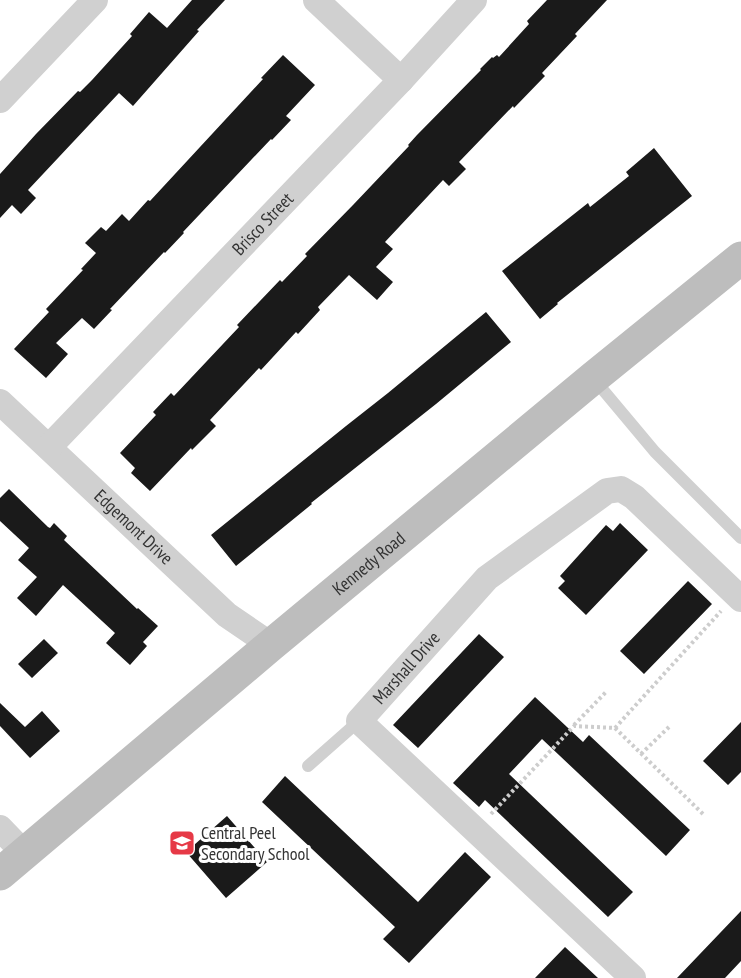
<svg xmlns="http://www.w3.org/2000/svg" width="741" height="978" font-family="'PT Sans Narrow',sans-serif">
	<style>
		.building { fill: #1a1a1a }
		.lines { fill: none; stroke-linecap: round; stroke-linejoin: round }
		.path { stroke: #cdcdcd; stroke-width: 4; stroke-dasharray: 3 3; stroke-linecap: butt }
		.lane { stroke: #d0d0d0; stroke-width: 12 }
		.street { stroke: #d0d0d0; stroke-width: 26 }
		.secondary { stroke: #bdbdbd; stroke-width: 33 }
		.labels { text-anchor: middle; stroke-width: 6; stroke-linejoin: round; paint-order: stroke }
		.street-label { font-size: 18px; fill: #333; stroke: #fff }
		.poi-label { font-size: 18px; fill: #333; stroke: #fff; text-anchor: start }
	</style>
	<rect width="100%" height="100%" fill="#fff"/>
	<path class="building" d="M192,0H225L197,30L199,31L133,106L119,93L28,190L36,198L21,214L12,205L0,218V174L36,134L78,91L80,92L92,80L132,36L130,34L149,12L167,28Z
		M547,0H607L575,34L577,36L542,73L545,76L514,108L513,106L459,162L466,169L449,186L443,180L385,242L393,249L376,267L393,282L377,300L349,275L318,307L320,310L298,334L296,332L261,370L259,368L210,420L216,426L192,450L191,448L150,491L131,473L135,468L120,453L156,415L153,412L171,393L174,396L239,327L237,325L280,280L282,282L307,256L305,254L353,205L409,146L408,145L417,135L481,70L480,69L492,57L493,58L497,55L499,57L529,24L527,21Z
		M283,55L315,85L286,116L291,120L272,140L271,139L183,232L184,233L165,253L164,252L110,309L112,310L94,329L82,318L56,343L68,354L46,378L14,349L49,312L46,309L83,270L81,269L96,253L85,243L101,227L106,231L122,214L129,221L148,200L150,201L263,79L261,78Z
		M654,148L692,196L557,303L558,304L540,319L502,271L588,203L590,207L629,176L626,172Z
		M486,312L511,342L436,404L311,503L312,504L236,566L211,535L346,426L388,393Z
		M9,489L48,527L50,528L54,523L67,536L64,540L137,609L138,608L158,626L143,642L147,646L130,665L106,643L115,633L63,585L36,616L17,598L37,577L18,560L29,548L0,521V498Z
		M620,523L648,550L586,615L558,588L565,581L560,576L606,525L613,531Z
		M688,581L712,604L644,674L620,651Z
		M479,634L504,657L418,748L393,725Z
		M44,639L58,653L32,678L18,664Z
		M535,697L583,742L589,735L690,830L666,856L542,739L509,774L633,892L608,917L485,800L479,807L453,783Z
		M0,703L25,727L42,711L60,731L30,758L0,726Z
		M741,722V772L728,785L703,761Z
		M285,776L418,902L465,852L491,877L409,963L383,939L395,927L262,802Z
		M227,816L267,862L226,898L186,852Z
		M741,911V961L725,978H677Z
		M565,947L598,978H535Z"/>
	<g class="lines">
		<path class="path" d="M574,725L607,691
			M615,728L721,611
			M641,754L669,727
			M491,814L574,726L615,728L703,814"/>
		<path class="lane" d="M593,378L655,452L741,538
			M308,766L359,721"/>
		<g class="street">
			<path d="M316,0L401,80"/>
			<path d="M0,100L95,0"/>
			<path id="s1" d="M0,402L227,615L271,645"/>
			<path id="s2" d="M49,447L401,80L474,0"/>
			<path d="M0,828L25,854"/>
			<path id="s3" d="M633,978L359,721L487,578L607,491L621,489L634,497L741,599"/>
		</g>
		<path class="secondary" id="s4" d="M0,874L271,645L593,378L741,258"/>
	</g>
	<defs>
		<symbol id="school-square" viewBox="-11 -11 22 22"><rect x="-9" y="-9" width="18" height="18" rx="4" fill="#e63946" stroke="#fff"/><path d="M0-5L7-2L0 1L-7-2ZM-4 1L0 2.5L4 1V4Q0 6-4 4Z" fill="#fff"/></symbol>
	</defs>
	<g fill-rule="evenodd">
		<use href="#school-square" x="167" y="828" width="30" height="30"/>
	</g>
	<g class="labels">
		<g class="street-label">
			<text dy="6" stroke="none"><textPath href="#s2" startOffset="309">Brisco Street</textPath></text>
			<text dy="6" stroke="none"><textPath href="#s1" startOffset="183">Edgemont Drive</textPath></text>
			<text dy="6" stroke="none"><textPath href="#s4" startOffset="482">Kennedy Road</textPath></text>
			<text dy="6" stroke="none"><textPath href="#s3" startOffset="447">Marshall Drive</textPath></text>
		</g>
		<g class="poi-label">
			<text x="201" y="839">Central Peel<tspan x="201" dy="21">Secondary School</tspan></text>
		</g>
	</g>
</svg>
